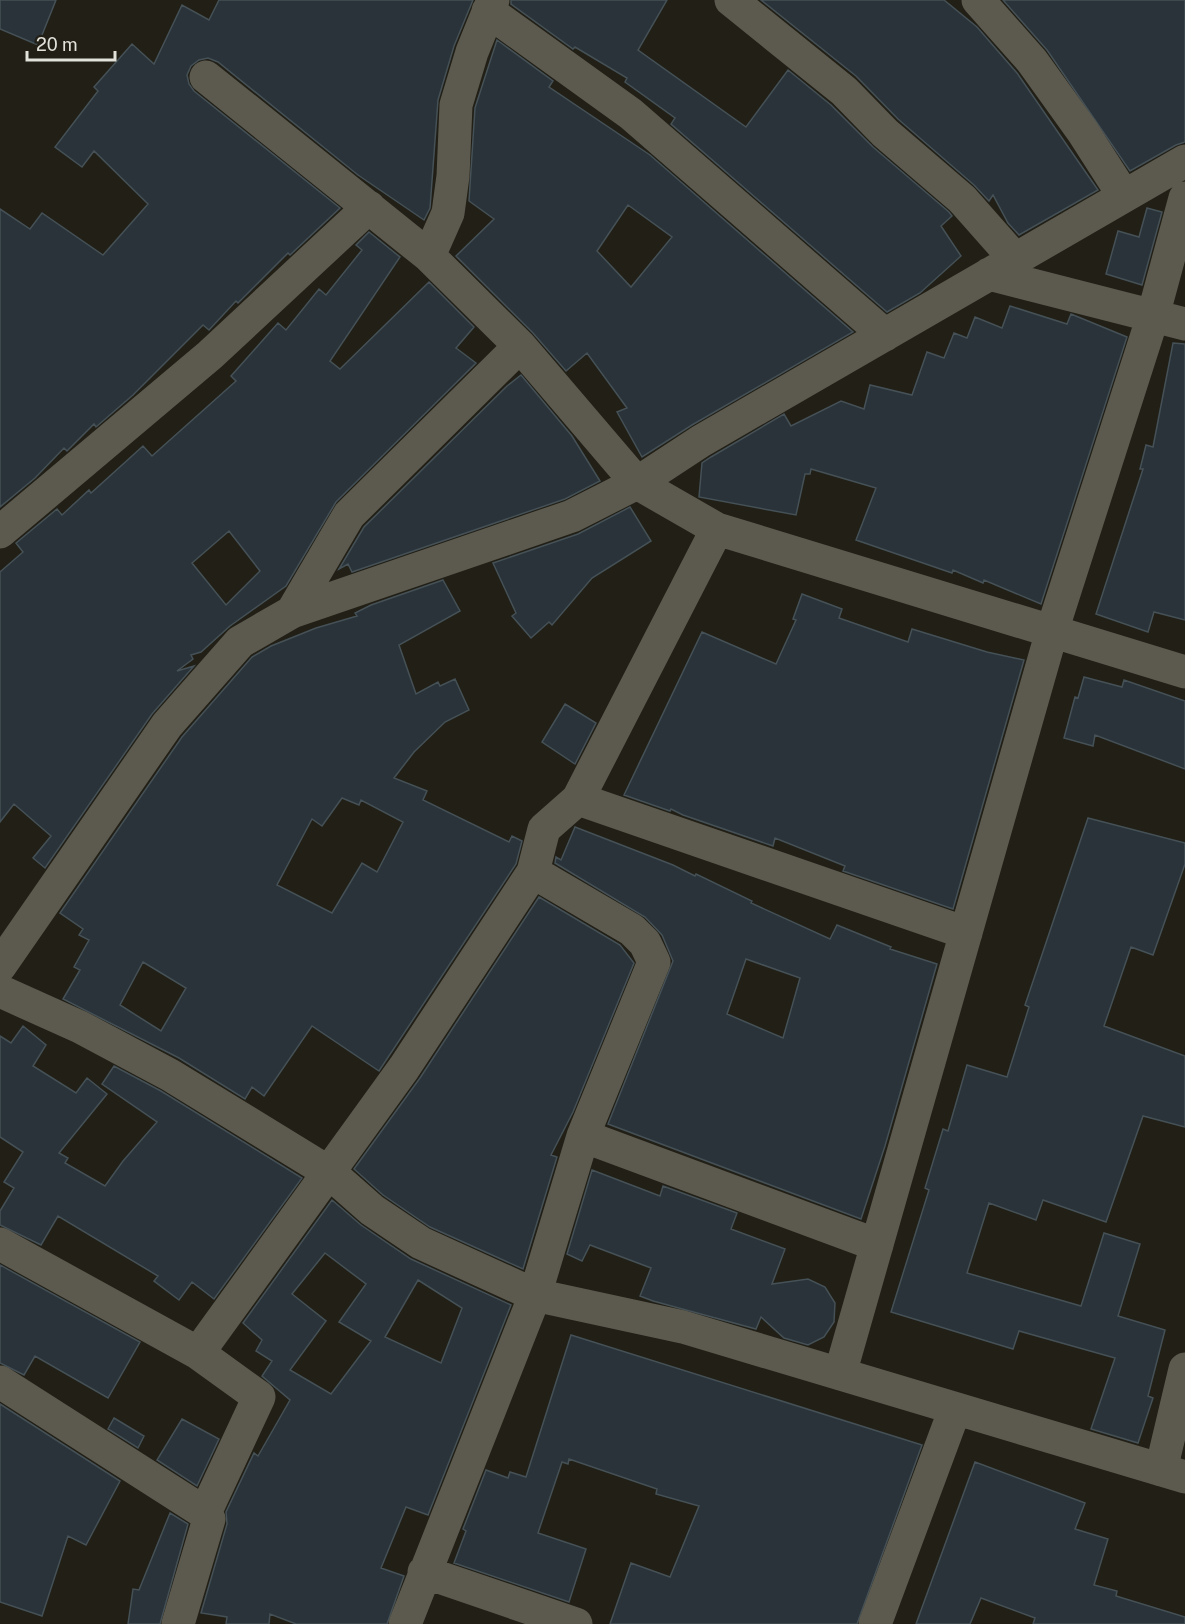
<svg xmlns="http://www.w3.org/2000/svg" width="1185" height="1624" font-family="'Public Sans',sans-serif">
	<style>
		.building { fill: #293339; stroke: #455156; stroke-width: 1.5; fill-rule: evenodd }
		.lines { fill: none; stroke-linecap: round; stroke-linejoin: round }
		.street { stroke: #5c5a4f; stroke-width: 33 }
	</style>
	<rect width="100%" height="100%" fill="#211f16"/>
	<path class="building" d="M0,0H56L38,45L0,29Z
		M219,0H473L454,46L438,100L430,208L424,220L358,175L218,62L208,58L199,60L191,66L187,75L189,84L194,91L340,208L290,255L288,253L238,303L236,301L209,330L203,325L133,395L96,427L94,424L67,451L64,448L35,478L0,507V209L30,229L42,213L103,255L148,204L94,151L82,167L55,147L98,91L94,87L132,44L154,64L182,5L209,20Z
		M511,0H667L638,50L746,127L788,70L831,105L873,147L949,212L952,216L941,226L961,256L920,293L887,312L671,124L675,118L625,82L627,78L575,47L573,49L511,4Z
		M761,0H944L977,27L1017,73L1098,190L1019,235L1008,223L993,195L989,201L974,185L898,119L856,76Z
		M1003,0H1185V142L1176,145L1130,171L1047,50Z
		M497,40L553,81L549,87L650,155L853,332L692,425L642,457L617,412L627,408L587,353L566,371L533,333L456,256L494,219L469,201L475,108ZM628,205L672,237L631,287L597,251Z
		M1147,208L1162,212L1142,285L1106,274L1118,231L1139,237Z
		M369,232L400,257L330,361L340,369L429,282L474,327L456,348L476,363L336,502L286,586L230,626L201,652L191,655L193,659L177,671L194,666L152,714L45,868L33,858L51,836L14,804L0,822V572L23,552L16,543L57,509L62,515L89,490L91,493L143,446L152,456L236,381L231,376L278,323L286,330L319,289L326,295L362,250L356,245ZM229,531L260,571L226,605L192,563Z
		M1010,306L1067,324L1071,314L1127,337L1041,604L984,580L983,583L953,570L952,573L856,540L876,488L811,469L810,474H805L796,515L699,497L702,463L711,457L784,414L791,426L841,401L864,409L870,385L912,395L927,352L944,358L954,333L967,338L975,317L1002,328Z
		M1173,343L1185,344V620L1154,612L1148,632L1096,614L1143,469H1140L1146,445L1153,447Z
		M521,375L572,436L600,481L565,499L352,572L348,564L339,569L364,527L507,386Z
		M630,507L651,541L592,578L552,625L549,622L531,638L512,616L516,613L493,563L578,534Z
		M443,580L460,611L399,645L416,694L438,682L440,686L455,679L469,710L445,722L414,752L394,778L427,791L423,800L509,842L512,836L522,841L516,864L379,1071L312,1026L264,1096L252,1087L245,1099L179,1058L63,999L80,970L74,967L89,940L79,935L83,929L60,913L182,737L252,657L271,646L316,628L357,616L355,613L371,605ZM342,798L359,805L361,800L403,822L377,872L362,863L332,913L277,885L312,819L322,826ZM143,962L186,988L161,1031L120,1005Z
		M802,594L842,609L839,618L908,642L912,629L987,652L1024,660L953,909L843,871L845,866L775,838L773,846L683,815L671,809L670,811L624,795L702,632L776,664L796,620L793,619Z
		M1084,677L1122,687L1124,680L1185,701V769L1095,735L1093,746L1064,738L1075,697L1078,698Z
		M565,704L596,723L575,764L542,742Z
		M1088,818L1185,843V864L1153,955L1131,947L1104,1026L1185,1056V1127L1143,1116L1106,1222L1043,1200L1036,1220L989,1203L967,1273L1081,1306L1104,1233L1140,1244L1118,1316L1165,1330L1148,1396L1153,1398L1138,1443L1091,1429L1115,1358L1019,1331L1013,1349L891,1312L929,1190L925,1188L943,1129L948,1131L967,1065L1007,1077L1029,1007L1025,1005Z
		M575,827L673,865L695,876L696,874L752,901L751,903L830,939L837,925L891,947L890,949L937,964L885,1146L861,1219L608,1124L673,961L662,935L645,917L555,863L556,857L561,860ZM746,959L800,978L783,1038L727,1014Z
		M539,897L620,945L634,963L573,1112L551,1155L557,1157L523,1269L430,1227L383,1195L354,1169L420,1078Z
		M23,1026L46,1045L33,1066L76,1093L87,1078L107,1094L59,1153L68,1158L65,1163L105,1186L123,1161L157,1122L102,1084L114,1066L161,1091L302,1178L214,1299L192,1282L179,1300L154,1281L158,1276L58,1216L41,1245L0,1225V1211L14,1188L4,1182L23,1152L0,1137V1036L11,1043Z
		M592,1170L660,1196L663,1186L737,1213L731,1229L785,1249L772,1284L808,1279L825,1287L835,1303L834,1322L824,1337L808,1345L784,1338L761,1317L756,1329L653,1301L640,1296L651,1268L590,1245L582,1261L567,1254Z
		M332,1200L361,1225L411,1259L511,1305L428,1515L406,1507L381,1568L404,1576L387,1624H296L270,1614L269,1624H226L227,1617L201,1613L227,1524L226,1512L254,1453L258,1456L290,1400L262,1376L272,1361L256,1351L262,1340L243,1323ZM325,1253L366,1284L339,1322L371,1341L331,1394L290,1370L326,1321L292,1294ZM418,1280L462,1308L441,1363L385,1337Z
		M0,1265L140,1342L108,1398L35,1356L24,1375L0,1363Z
		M571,1335L922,1445L857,1624H610L631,1563L670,1577L699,1506L656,1494L657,1489L569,1459L568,1464L562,1462L538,1533L586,1549L569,1602L454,1563L466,1531L463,1529L486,1470L508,1478L510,1472L526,1477Z
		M0,1404L120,1481L86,1545L68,1536L42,1616L0,1602Z
		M114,1418L144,1436L138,1448L108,1429Z
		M182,1419L219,1439L197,1486L157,1460Z
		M975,1462L1085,1503L1075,1529L1108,1539L1094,1585L1117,1591L1116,1596L1185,1617V1624H1033L1035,1618L981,1598L970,1624H916Z
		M170,1513L188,1524L160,1624H128L133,1589L139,1590Z"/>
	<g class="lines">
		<path class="street" d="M731,0L844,91L885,133L962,199L1015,259
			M978,0L1032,61L1083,132L1124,196
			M488,11L631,114L885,335
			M206,77L429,256L520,346L637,483L717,529L1185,672
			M429,256L448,213L453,176L456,105L472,52L493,0
			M989,274L1185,324
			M0,532L210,355L369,207
			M292,612L349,515L520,346
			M578,799L966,933
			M0,966L167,725L240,642L292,612L572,516L637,483L701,441L1185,161
			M0,991L80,1027L170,1075L330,1173L372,1210L421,1243L535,1295L683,1327L1185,1477
			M583,1136L877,1245
			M0,1244L198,1353L259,1397L205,1513
			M198,1353L404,1068L533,872L544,829L578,799L717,529
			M840,1374L1052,631L1153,316L1185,198
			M0,1382L205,1513L209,1519L178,1624
			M1161,1470L1185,1369
			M424,1572L576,1624
			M405,1624L535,1295L583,1136L654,962L645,943L632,930L533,872
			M875,1624L955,1409"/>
	</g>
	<path d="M27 51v9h88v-9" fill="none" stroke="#e2e1da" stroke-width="3"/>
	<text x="36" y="51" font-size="18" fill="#e2e1da" stroke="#211f16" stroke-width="4.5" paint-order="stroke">20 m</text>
</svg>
